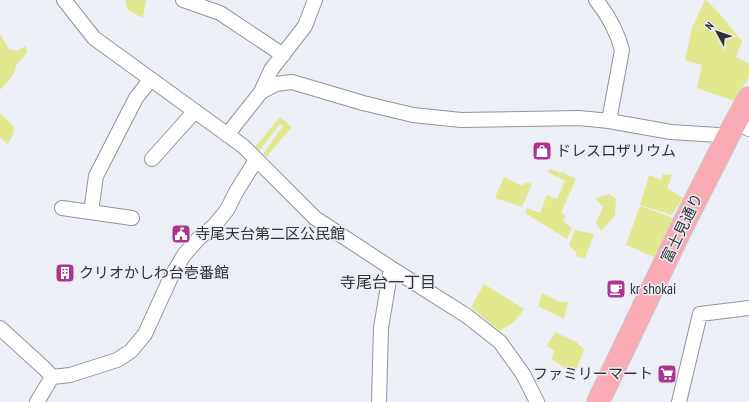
<svg xmlns="http://www.w3.org/2000/svg" width="749" height="402" font-family="'PT Sans Narrow','Noto Sans JP',sans-serif">
	<style>
		.green { fill: #e2e88e }
		.lines { fill: none; stroke-linecap: round; stroke-linejoin: round }
		.street-casing { stroke: #91949a; stroke-width: 16 }
		.primary-casing { stroke: #c9caca; stroke-width: 24 }
		.street { stroke: #fff; stroke-width: 14 }
		.primary { stroke: #faabb5; stroke-width: 22 }
		.labels { text-anchor: middle; stroke-width: 3; stroke-linejoin: round; paint-order: stroke }
		.poi-label { font-size: 15px; fill: #313235; stroke: #eceff5; text-anchor: start }
		.street-label { font-size: 15px; fill: #313235; stroke: #eceff5 }
		.neighbourhood-label { font-size: 16px; fill: #313235; stroke: #eceff5 }
	</style>
	<rect width="100%" height="100%" fill="#eceff5"/>
	<path class="green" d="M125,0H146L143,18L128,10Z
		M705,0H706L719,13L742,41L736,57L749,64V77L734,101L697,88L702,65L685,60L692,28Z
		M0,34L9,49L16,51L26,46L27,53L16,65L15,71L9,80L0,90Z
		M0,113L14,127L13,134L8,144L0,138Z
		M280,117L292,127L266,157L263,154L283,126L280,124L259,151L255,147Z
		M550,169L561,173L562,172L576,179L561,212L566,216L563,221L572,228L567,239L525,213L527,208L540,213L547,195L557,199L565,181L548,172Z
		M663,174L672,175L667,188L683,198L672,215L640,205L649,175L661,180Z
		M504,177L523,186L526,182L532,184L522,207L495,198Z
		M609,194L616,199L615,216L601,231L596,223L603,207L595,198Z
		M640,206L673,218L654,257L626,245Z
		M575,230L594,234L585,258L577,257L576,252L569,245Z
		M484,284L524,309L515,321L500,331L471,307Z
		M542,293L560,302H568L564,319L538,306Z
		M555,332L576,342L584,349L575,374L551,359L555,351L547,346Z"/>
	<g class="lines">
		<defs>
			<path id="street" d="M64,0L94,38L243,146L315,218L391,268L467,316L500,342L523,374L537,402
				M183,0L220,13L283,55
				M596,0C608,15 617,31 622,50L609,121
				M261,92L276,84L292,82L363,103L413,115L461,120L579,118L609,121L671,132L718,135L727,138
				M736,122L749,129
				M227,135L261,92L271,70L305,26L315,0
				M152,159L195,111
				M62,208L132,218
				M91,212L96,176L136,98L151,79
				M0,328L45,369L52,377
				M52,377L70,375L117,360L131,351L145,334L171,277L184,255L199,238L214,226L227,210L236,192L256,160
				M37,402L52,377
				M379,402L381,328L391,268
				M679,402L700,314L749,308"/>
			<path id="primary" d="M598,402L681,229L727,138L749,98"/>
		</defs>
		<use href="#street" class="street-casing"/>
		<use href="#primary" class="primary-casing"/>
		<use href="#street" class="street"/>
		<use href="#primary" class="primary"/>
	</g>
	<defs>
		<symbol id="shop-square" viewBox="-11 -11 22 22"><rect x="-9" y="-9" width="18" height="18" rx="4" fill="#aa3690" stroke="#eceff5"/><path d="M-5-2.5h2.3a2.7 3.5 0 0 1 5.4 0H5L5.5 6h-11ZM-1.5-2.5h3a1.5 2.3 0 0 0-3 0Z" fill="#fff"/></symbol>
		<symbol id="civic-square" viewBox="-11 -11 22 22"><rect x="-9" y="-9" width="18" height="18" rx="4" fill="#aa3690" stroke="#eceff5"/><path d="M-.6-6.5H3V-4.5H.6V-3L4-1V1h2V6H-6V1h2V-1L-.6-3ZM-1.2 2.5V6h2.4V2.5Z" fill="#fff"/></symbol>
		<symbol id="building-square" viewBox="-11 -11 22 22"><rect x="-9" y="-9" width="18" height="18" rx="4" fill="#aa3690" stroke="#eceff5"/><path d="M-4-6H4V6H1V3H-1V6H-4ZM-2.5-4.3h1.7v1.8h-1.7ZM.8-4.3h1.7v1.8H.8ZM-2.5-1h1.7V.8h-1.7ZM.8-1h1.7V.8H.8Z" fill="#fff"/></symbol>
		<symbol id="cafe-square" viewBox="-11 -11 22 22"><rect x="-9" y="-9" width="18" height="18" rx="4" fill="#aa3690" stroke="#eceff5"/><path d="M-5.5-4.5H6V0H3Q3 3.5 0 3.5H-2.5Q-5.5 3.5-5.5 0ZM3-3.2v2h1.7v-2ZM-6 4.5H4V6H-6Z" fill="#fff"/></symbol>
		<symbol id="supermarket-square" viewBox="-11 -11 22 22"><rect x="-9" y="-9" width="18" height="18" rx="4" fill="#aa3690" stroke="#eceff5"/><path d="M-6-5.5h2.5l.6 2H6L4.5 2H-2.5L-4.4-4H-6ZM-1.5 3.2a1.3 1.3 0 1 0 .1 0ZM3 3.2a1.3 1.3 0 1 0 .1 0Z" fill="#fff"/></symbol>
	</defs>
	<g fill-rule="evenodd">
		<use href="#shop-square" x="531" y="140" width="22" height="22"/>
		<use href="#civic-square" x="170" y="223" width="22" height="22"/>
		<use href="#building-square" x="54" y="262" width="22" height="22"/>
		<use href="#cafe-square" x="605" y="278" width="22" height="22"/>
		<use href="#supermarket-square" x="656" y="363" width="22" height="22"/>
	</g>
	<g class="labels">
		<g class="poi-label">
			<text x="556" y="156">ドレスロザリウム</text>
			<text x="195" y="239">寺尾天台第二区公民館</text>
			<text x="79" y="278">クリオかしわ台壱番館</text>
			<text x="630" y="294">kr shokai</text>
			<text x="653" y="379" text-anchor="end">ファミリーマート</text>
		</g>
		<g class="street-label">
			<text transform="translate(682 228) rotate(-64)" y="5">富士見通り</text>
		</g>
		<g class="neighbourhood-label">
			<text x="388" y="288">寺尾台一丁目</text>
		</g>
	</g>
	<g transform="translate(717 32) rotate(310)" stroke="#eceff5" stroke-width="3" paint-order="stroke">
	<path d="M0-3L7 15L0 10L-7 15Z" fill="#313235"/>
	<text y="-6" font-size="11" font-weight="bold" text-anchor="middle" fill="#313235">N</text>
	</g>
</svg>
